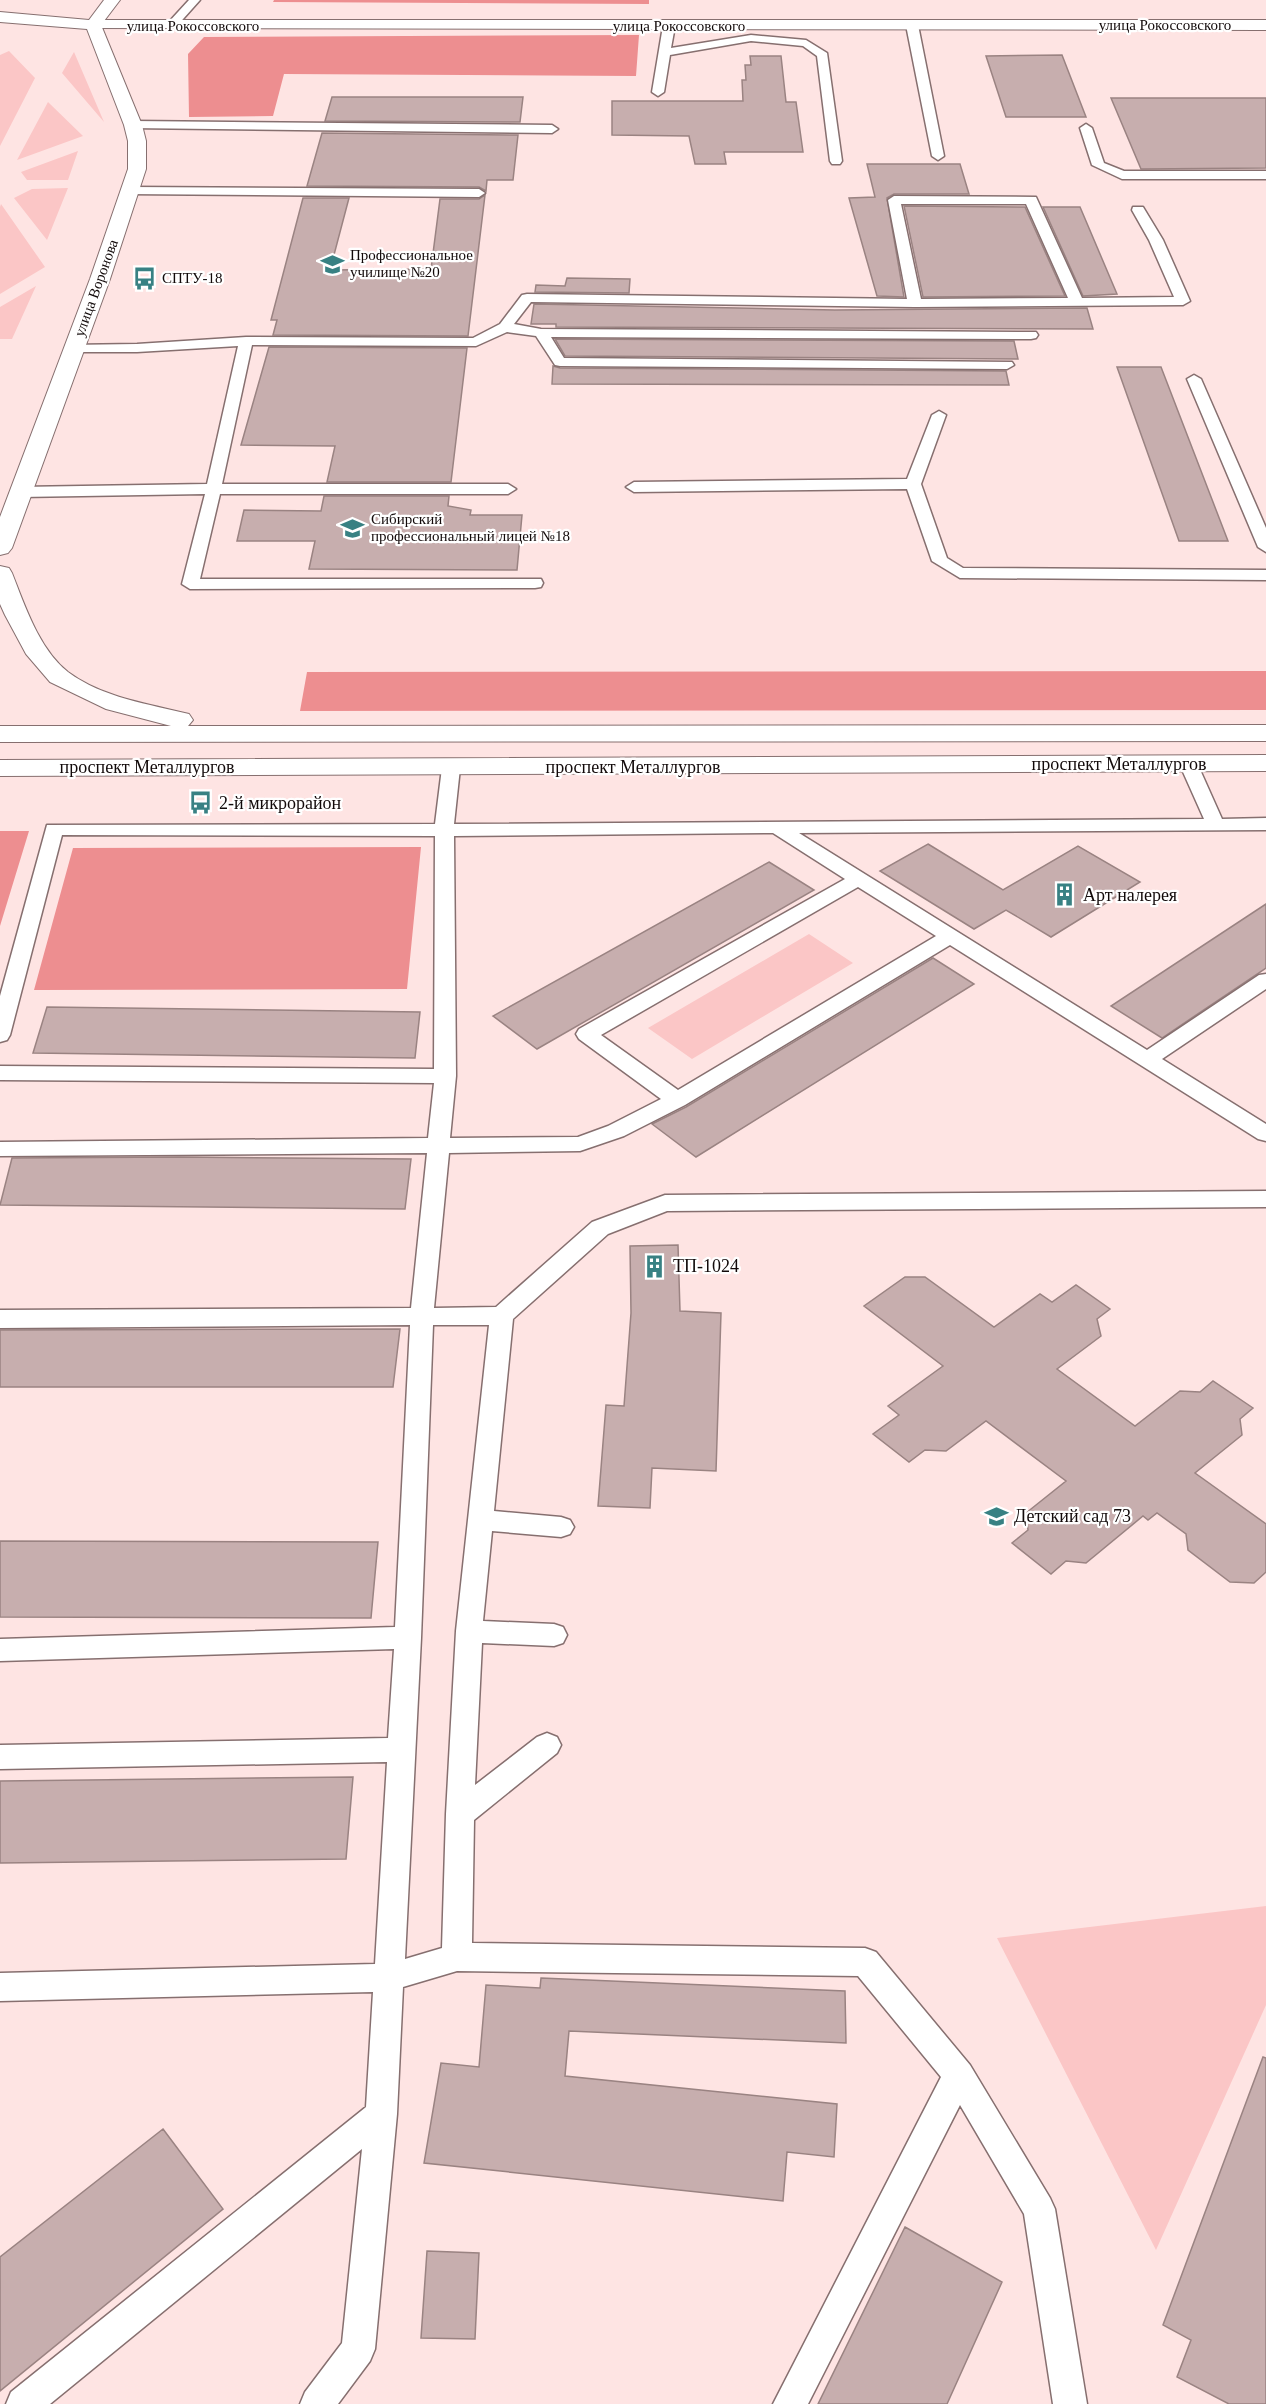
<svg xmlns="http://www.w3.org/2000/svg" width="1266" height="2404" font-family="'Times New Roman',serif">
	<style>
		.green { fill: #fbc6c6 }
		.forest { fill: #ed8e90 }
		.building { fill: #c7aeae; stroke: #9a8382; stroke-width: 1.5 }
		.lines { fill: none; stroke-linecap: round; stroke-linejoin: round }
		.lane-casing { stroke: #866f6f; stroke-width: 3 }
		.street-casing { stroke: #866f6f; stroke-width: 2 }
		.secondary-casing { stroke: #866f6f; stroke-width: 2 }
		.primary-casing { stroke: #866f6f; stroke-width: 2 }
		.lane { fill: #fff; fill-rule: evenodd }
		.street { fill: #fff; fill-rule: evenodd }
		.secondary { fill: #fff; fill-rule: evenodd }
		.primary { fill: #fff; fill-rule: evenodd }
		.labels { text-anchor: middle; stroke-width: 4.5; stroke-linejoin: round; paint-order: stroke }
		.far-street-label { font-size: 15px; fill: #120a0a; stroke: #fff }
		.far-poi-label { font-size: 15px; fill: #120a0a; stroke: #fff; text-anchor: start }
		.street-label { font-size: 18px; fill: #120a0a; stroke: #fff }
		.poi-label { font-size: 18px; fill: #120a0a; stroke: #fff; text-anchor: start }
	</style>
	<rect width="100%" height="100%" fill="#fee4e3"/>
	<path class="green" d="M9,51L35,78L0,146V55Z
		M74,52L104,122L62,73Z
		M48,102L83,136L17,160Z
		M78,151L68,180H27L21,172Z
		M68,188L47,240L14,198L32,189Z
		M1,204L45,267L0,294V207Z
		M36,286L12,339H0V307Z
		M809,934L853,963L692,1059L648,1028Z
		M1266,1906V2005L1156,2250L997,1938Z"/>
	<path class="forest" d="M274,0H649V4L273,2Z
		M639,35L636,76L284,74L273,116L189,117L188,54L204,37Z
		M1266,671V710L300,711L307,672Z
		M0,831H29L0,926Z
		M421,847L407,989L34,990L73,848Z"/>
	<path class="building" d="M1062,55L1086,117H1006L986,56Z
		M750,56H781L786,102H796L803,152H724L726,164H695L689,136L612,135V101H743L742,80H746L745,65H751Z
		M332,97H523L520,122L325,121Z
		M1111,98H1266V168L1141,169Z
		M322,133L518,135L513,180H487L486,191L479,187L307,186Z
		M867,164H960L969,194H894L887,198L904,297L877,296L849,198L875,197Z
		M485,195L468,336L273,335L277,320H271L303,198H349L330,270L431,269L440,199H479Z
		M904,206L1025,207L1065,296L923,297Z
		M1043,207H1080L1117,294L1083,296Z
		M567,278L630,279L629,293L535,292L536,285L565,286Z
		M534,304L835,310L1087,308L1093,329L556,327V324H531Z
		M555,339L1014,341L1018,359L565,356Z
		M269,347L467,348L451,482H327L335,446L241,445Z
		M553,366L560,368L1006,371L1009,385L552,384Z
		M1117,367H1161L1228,541H1179Z
		M324,496H449L448,506L471,510L470,515H522L517,570L309,569L315,541H237L244,510L321,511Z
		M928,844L1003,890L1078,846L1140,882L1051,937L1006,910L974,929L880,871Z
		M769,862L814,890L537,1049L493,1016Z
		M1266,904V968L1162,1038L1111,1006Z
		M933,958L974,984L696,1157L652,1124L686,1107Z
		M47,1007L420,1012L415,1058L33,1053Z
		M180,1157L411,1159L405,1209L0,1205L12,1158Z
		M678,1245L680,1311L721,1313L716,1471L652,1468L650,1508L598,1506L606,1405L624,1406L631,1313L630,1246Z
		M905,1277H925L994,1327L1040,1294L1052,1302L1076,1285L1110,1309L1097,1319L1101,1336L1057,1369L1135,1426L1180,1391L1200,1392L1213,1381L1253,1408L1240,1419L1242,1435L1195,1473L1266,1524V1572L1254,1583L1230,1582L1188,1550L1186,1534L1157,1513L1148,1520L1143,1516L1086,1563L1066,1561L1051,1574L1012,1543L1028,1530L1026,1513L1066,1481L986,1421L946,1451L925,1450L909,1462L873,1434L899,1415L888,1406L943,1366L864,1306Z
		M400,1329L393,1387H0V1330Z
		M0,1541L378,1542L371,1618L0,1617Z
		M353,1777L346,1859L0,1863V1781Z
		M541,1978L845,1991L846,2043L569,2031L565,2076L837,2104L834,2157L787,2152L783,2201L424,2163L441,2063L479,2067L486,1985L540,1988Z
		M1263,2057L1266,2058V2404H1229L1177,2377L1191,2340L1163,2325Z
		M163,2129L223,2209L0,2391V2257Z
		M905,2227L1002,2282L947,2404H818Z
		M427,2251L479,2253L475,2339L421,2338Z"/>
	<g class="lines">
		<defs>
			<path id="lane" d="M189,0H200L175,28H167V24Z
				M912,22L918,25L944,156L938,160L932,156L906,25Z
				M669,23L675,26L671,48L751,35L806,40L827,53L842,161L840,164H832L830,161L817,56L803,46L751,41L670,55L664,92L658,96L652,92L663,26Z
				M133,121L552,125L558,129L552,133L129,128L127,125Z
				M1086,124L1092,128L1104,163L1124,171H1266V179H1122L1092,165L1080,128Z
				M130,187L479,189L485,193L479,197L126,194L124,191L126,188Z
				M894,196L1036,197L1082,298L1174,297L1149,240L1132,210L1133,207H1143L1163,240L1190,301L1183,305L915,307L531,302L514,324L541,329L1036,332L1038,335L1036,338L1031,339L551,337L564,358L1012,362L1014,365L1007,369L560,366L555,365L536,336L507,332L476,346L252,345L222,484H508L516,489L508,494H220L200,579H541L543,583L541,587L535,588L190,589L182,584L205,494L20,497L12,492L20,487L207,484L238,346L137,352H73L66,348L68,345L137,344L246,337L473,338L500,324L522,295L527,294L907,299L888,200ZM901,204H1026L1068,298L921,299Z
				M1194,375L1201,379L1266,528V552L1258,547L1187,379Z
				M939,411L946,415L921,484L947,558L963,568L1266,570V580L960,578L932,561L907,489L634,492L626,487L634,482L907,479L932,415Z
				M1188,758L1194,759L1197,763L1222,819L1266,818V830L799,833L1147,1050L1259,975L1266,974V989L1162,1059L1266,1124V1141L1258,1139L950,945L685,1105L624,1136L580,1151L449,1153L434,1308L496,1307L592,1222L665,1195L1266,1191V1207L667,1211L608,1234L513,1319L494,1511L561,1517L570,1520L574,1527L570,1534L561,1537L492,1531L483,1621L554,1624L563,1627L567,1635L563,1643L554,1646L482,1643L475,1785L537,1737L547,1733L557,1737L561,1745L557,1753L474,1820L472,1943L865,1948L876,1952L970,2065L1050,2198L1055,2209L1087,2404H1053L1024,2214L960,2105L808,2404H773L941,2077L858,1976L457,1971L403,1987L397,2114L375,2349L370,2361L338,2404H300L305,2392L342,2343L362,2149L50,2404H6L11,2392L366,2107L373,1992L0,2001V1973L375,1964L387,1762L0,1769V1745L388,1738L394,1649L0,1661V1639L395,1627L410,1325L0,1328V1310L411,1308L427,1153L0,1156V1142L428,1138L434,1083L0,1080V1066L434,1069L435,836L62,835L10,1035L7,1040L0,1042V996L47,825L435,824L442,768L445,764H457L460,768L454,824L1204,819L1179,763L1182,759ZM773,833L845,879L579,1029L576,1034L579,1039L661,1099L608,1126L578,1137L450,1138L456,1076L454,836ZM858,887L936,936L678,1090L601,1035ZM433,1325H489L456,1631L446,1814L442,1948L405,1959L421,1638Z"/>
			<path id="street" d="M93,20H1266V30L87,28L85,25Z"/>
			<path id="secondary" d="M104,0H120L101,25L142,125L146,141V169L110,279L12,548L8,553L0,555V517L90,279L128,169V141L124,125L87,29L0,22V12L89,20Z"/>
			<path id="primary" d="M0,566L9,568L12,573C25,606 39,649 68,672C103,698 149,704 189,714L193,720L188,726L1266,725V741L0,742V726H171L106,709L50,682L26,654L5,615L0,604Z
				M1266,755V771L0,776V760Z"/>
		</defs>
		<use href="#lane" class="lane-casing"/>
		<use href="#street" class="street-casing"/>
		<use href="#secondary" class="secondary-casing"/>
		<use href="#primary" class="primary-casing"/>
		<use href="#lane" class="lane"/>
		<use href="#street" class="street"/>
		<use href="#secondary" class="secondary"/>
		<use href="#primary" class="primary"/>
	</g>
	<defs>
		<symbol id="university-bare" viewBox="-9 -9 18 18"><path d="M0-5L7-2L0 1L-7-2ZM-4 1L0 2.5L4 1V4Q0 6-4 4Z" fill="#388183" stroke="#fff" stroke-width="2.5" paint-order="stroke"/></symbol>
		<symbol id="bus-bare" viewBox="-9 -9 18 18"><path d="M-5-6H5V4H4V6H2V4H-2V6H-4V4H-5ZM-3.5-4V0h7V-4ZM-3.5 1.2v1.5H-2V1.2ZM2 1.2v1.5H3.5V1.2Z" fill="#388183" stroke="#fff" stroke-width="2.5" paint-order="stroke"/></symbol>
		<symbol id="building-bare" viewBox="-9 -9 18 18"><path d="M-4-6H4V6H1V3H-1V6H-4ZM-2.5-4.3h1.7v1.8h-1.7ZM.8-4.3h1.7v1.8H.8ZM-2.5-1h1.7V.8h-1.7ZM.8-1h1.7V.8H.8Z" fill="#388183" stroke="#fff" stroke-width="2.5" paint-order="stroke"/></symbol>
		<symbol id="school-bare" viewBox="-9 -9 18 18"><path d="M0-5L7-2L0 1L-7-2ZM-4 1L0 2.5L4 1V4Q0 6-4 4Z" fill="#388183" stroke="#fff" stroke-width="2.5" paint-order="stroke"/></symbol>
	</defs>
	<g fill-rule="evenodd">
		<use href="#university-bare" x="316" y="248" width="33" height="33"/>
		<use href="#bus-bare" x="128" y="262" width="33" height="33"/>
		<use href="#university-bare" x="336" y="512" width="33" height="33"/>
		<use href="#bus-bare" x="184" y="786" width="33" height="33"/>
		<use href="#building-bare" x="1048" y="878" width="33" height="33"/>
		<use href="#building-bare" x="638" y="1250" width="33" height="33"/>
		<use href="#school-bare" x="980" y="1500" width="33" height="33"/>
	</g>
	<g class="labels">
		<g class="far-street-label">
			<text x="1165" y="30">улица Рокоссовского</text>
			<text x="193" y="31">улица Рокоссовского</text>
			<text x="679" y="31">улица Рокоссовского</text>
			<text transform="translate(96 288) rotate(-70)" y="5">улица Воронова</text>
		</g>
		<g class="far-poi-label">
			<text x="350" y="260">Профессиональное<tspan x="350" dy="17">училище №20</tspan></text>
			<text x="162" y="283">СПТУ-18</text>
			<text x="371" y="524">Сибирский<tspan x="371" dy="17">профессиональный лицей №18</tspan></text>
		</g>
		<g class="street-label">
			<text x="1119" y="770">проспект Металлургов</text>
			<text x="147" y="773">проспект Металлургов</text>
			<text x="633" y="773">проспект Металлургов</text>
		</g>
		<g class="poi-label">
			<text x="219" y="809">2-й микрорайон</text>
			<text x="1083" y="901">Арт налерея</text>
			<text x="673" y="1272">ТП-1024</text>
			<text x="1014" y="1522">Детский сад 73</text>
		</g>
	</g>
</svg>
